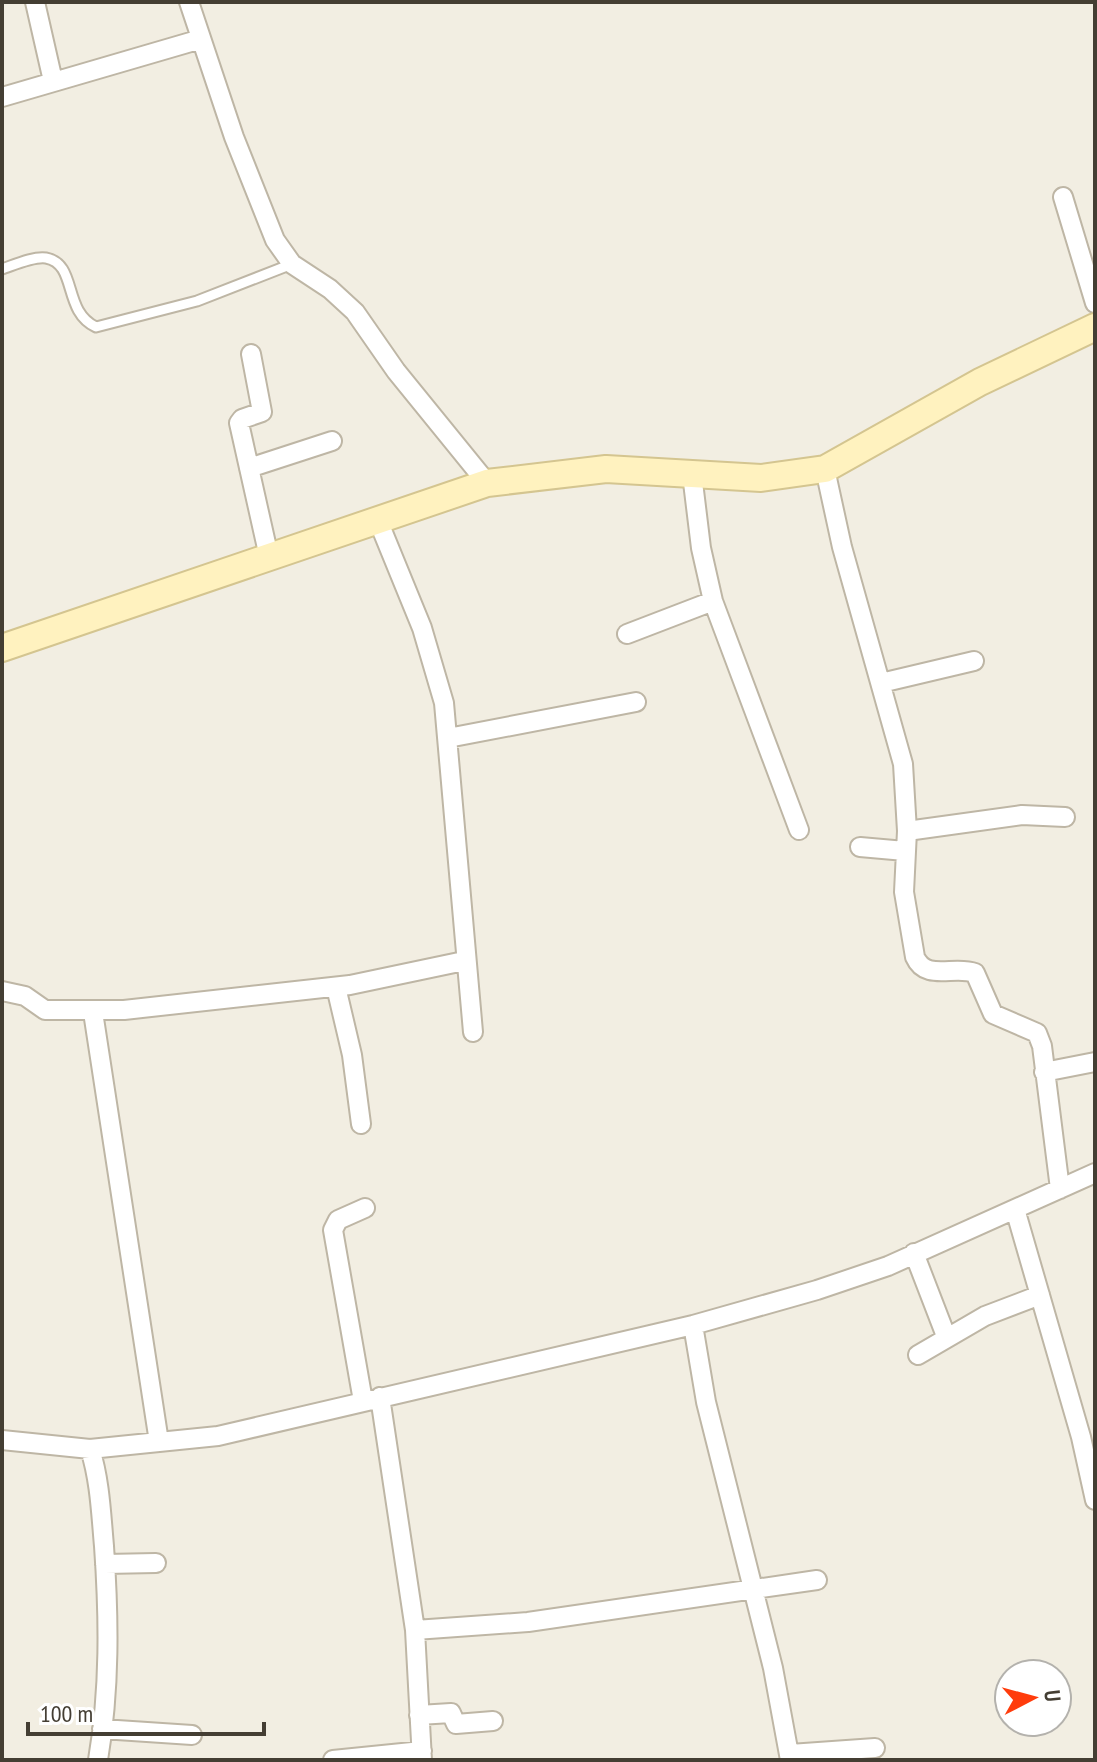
<svg xmlns="http://www.w3.org/2000/svg" width="1097" height="1762" font-family="'PT Sans Narrow',sans-serif">
	<style>
		.lines { fill: none; stroke-linecap: round; stroke-linejoin: round }
		.service-casing { stroke: #beb6a5; stroke-width: 13 }
		.minor-casing { stroke: #beb6a5; stroke-width: 22 }
		.secondary-casing { stroke: #d4c590; stroke-width: 30 }
		.service { stroke: #fff; stroke-width: 9 }
		.minor { stroke: #fff; stroke-width: 18 }
		.secondary { stroke: #fff2bf; stroke-width: 26 }
	</style>
	<rect width="100%" height="100%" fill="#f2eee2"/>
	<g class="lines">
		<defs>
			<path id="service" d="M2,269C14,265 34,256 46,258C78,264 62,311 96,327L197,301L292,264"/>
			<path id="minor" d="M35,2L53,81
				M189,2L234,137L275,240L292,264L330,289L355,312L396,371L487,483
				M2,97L201,39
				M1063,197L1095,303
				M251,354L262,412L242,419L239,423L269,557
				M249,468L332,441
				M825,469L842,547L903,764L907,831L904,892L915,957C926,982 954,965 975,973L993,1014L1037,1033L1042,1046L1060,1189
				M692,474L701,548L713,601L799,830
				M377,518L422,628L444,703L473,1032
				M627,634L713,601
				M881,683L974,661
				M448,738L636,702
				M907,831L1022,815L1065,817
				M860,847L905,851
				M336,987L352,1055L361,1124
				M2,991L25,996L45,1010H124L350,985L464,961
				M93,1012L159,1442
				M1044,1072L1095,1062
				M1015,1209L1081,1437L1095,1500
				M914,1253L946,1336
				M693,1325L706,1402L773,1668L790,1760
				M918,1355L985,1316L1040,1295
				M380,1397L415,1630L422,1760
				M363,1401L333,1230L338,1220L365,1208
				M2,1440L90,1449L218,1436L693,1325L817,1290L888,1266L1095,1173
				M90,1449C100,1481 101,1513 104,1546C109,1618 110,1689 98,1760
				M105,1564L156,1563
				M415,1630L528,1622L817,1580
				M419,1715L451,1713L456,1724L493,1721
				M102,1729L192,1735
				M790,1754L875,1748
				M333,1760L422,1751"/>
			<path id="secondary" d="M2,648L487,483L606,469L761,478L825,469L980,382L1095,327"/>
		</defs>
		<use href="#service" class="service-casing"/>
		<use href="#minor" class="minor-casing"/>
		<use href="#secondary" class="secondary-casing"/>
		<use href="#service" class="service"/>
		<use href="#minor" class="minor"/>
		<use href="#secondary" class="secondary"/>
	</g>
	<rect width="1097" height="1762" fill="none" stroke="#443e33" stroke-width="8"/>
	<g transform="translate(1033 1698) rotate(84)"><circle r="38" fill="#ffffff" stroke="#b4b2ad" stroke-width="2"/>
	<path d="M0-6L14 30L0 20L-14 30Z" fill="#ff3c0c"/>
	<text y="-12" font-size="22" font-weight="bold" text-anchor="middle" fill="#443e33">U</text>
	</g>
	<path d="M28 1722v12h236v-12" fill="none" stroke="#443e33" stroke-width="4"/>
	<text x="40" y="1722" font-size="24" fill="#443e33" stroke="#ffffff" stroke-width="6" paint-order="stroke">100 m</text>
</svg>
